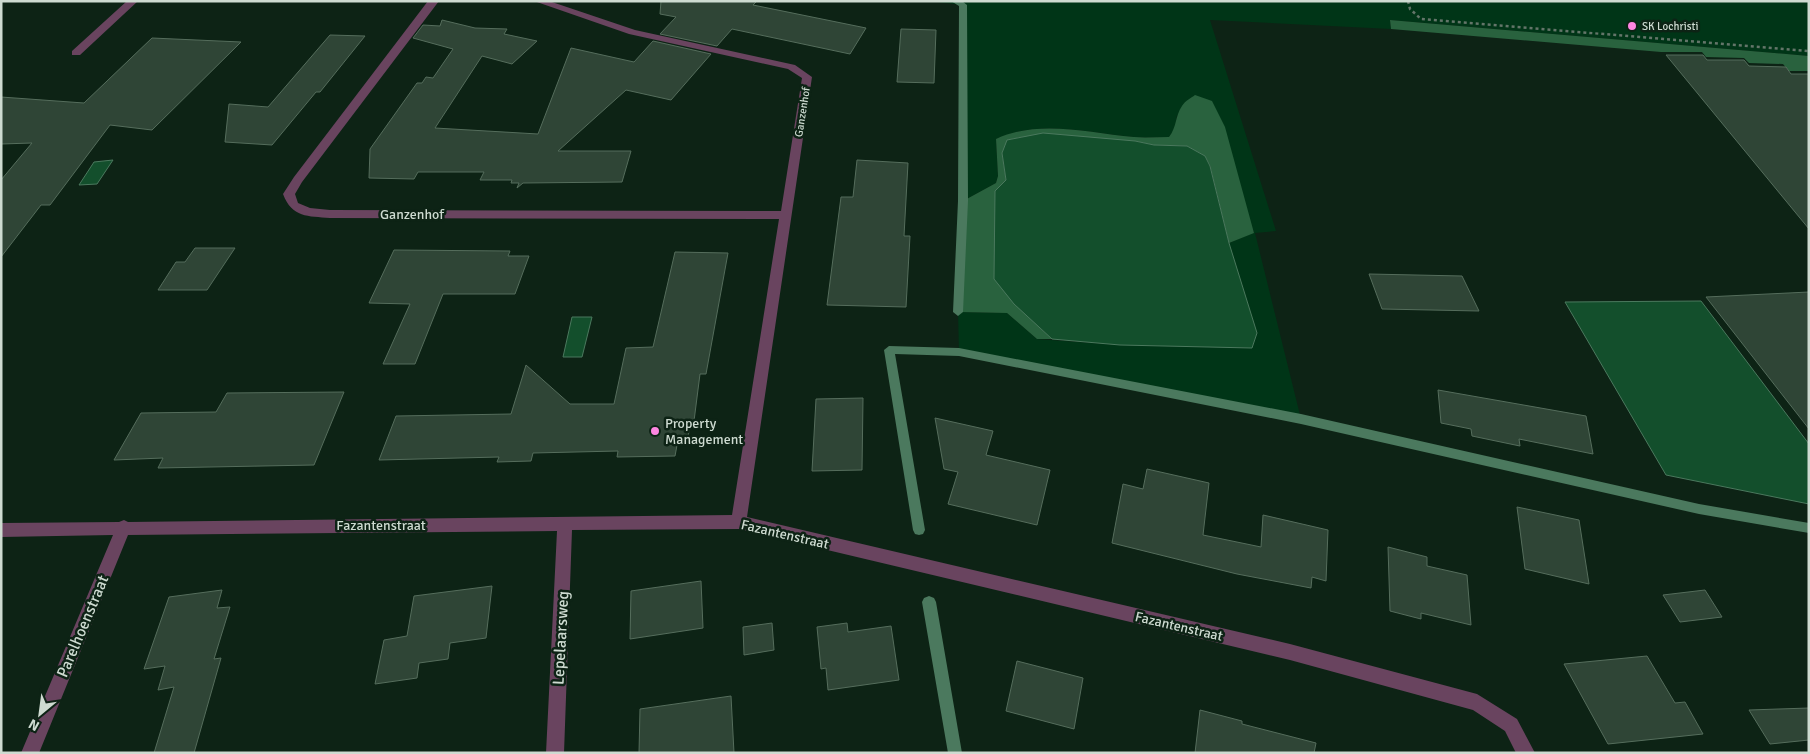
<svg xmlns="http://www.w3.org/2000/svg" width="1810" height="754" font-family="Signika,sans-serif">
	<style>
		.green { fill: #003517 }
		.forest { fill: #29623e }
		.water { fill: #134f2c; stroke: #4b795e }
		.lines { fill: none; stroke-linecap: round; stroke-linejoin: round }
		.stream { fill: #4b795e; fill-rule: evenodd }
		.building { fill: #2f4536; stroke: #556d5c }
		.path { stroke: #637569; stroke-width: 2.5; stroke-dasharray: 3 3; stroke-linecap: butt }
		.minor { fill: #69445f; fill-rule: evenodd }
		.poi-dot { fill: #fe86e1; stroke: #0d2315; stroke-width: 2 }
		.labels { text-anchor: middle; stroke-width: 5; stroke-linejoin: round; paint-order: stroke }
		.far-poi-label { font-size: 11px; fill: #cedbd1; stroke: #0d2315; text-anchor: start }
		.far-street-label { font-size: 11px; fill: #cedbd1; stroke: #0d2315 }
		.street-label { font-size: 14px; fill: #cedbd1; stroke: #0d2315 }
		.poi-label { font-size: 14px; fill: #cedbd1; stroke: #0d2315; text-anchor: start }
		.near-street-label { font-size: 16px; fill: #cedbd1; stroke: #0d2315 }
	</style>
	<rect width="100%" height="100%" fill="#0d2315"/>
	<path class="green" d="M929,1H1809V56L1390,20L1391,29L1210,20L1276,231L1255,233L1301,419L959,352L958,312L1007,313L1037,339L1120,345L1252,348L1257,333L1229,243L1254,232L1177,115L1175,129L1169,137C1157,137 1145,138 1134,137C1089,133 1039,119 996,139L998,176L996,183L963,201V5Z"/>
	<path class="forest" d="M1390,20L1809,56V71H1789L1783,64L1749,63L1744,58L1706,57L1702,52H1661L1391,29Z
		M1195,95L1212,101L1225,127L1254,233L1229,243L1210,165L1205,156L1187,146L1154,145L1135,141L1021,137L1008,140L1002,153L1006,180L1037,325L1052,339H1037L1007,313L958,312L963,201L996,183L998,176L996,139C1039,119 1088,133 1134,137C1145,138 1157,137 1169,137C1177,127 1175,116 1182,106C1185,101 1191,98 1195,95Z"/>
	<path class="water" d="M1043,133L1135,141L1154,145L1187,146L1205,156L1210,166L1229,243L1257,333L1252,348L1120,345L1052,339L1014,304L994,279L995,191L1006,180L1002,153L1007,140Z
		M113,160L97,184L79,185L94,162Z
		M1701,301L1809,444V504L1666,475L1565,302Z
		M572,317H592L582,357H563Z"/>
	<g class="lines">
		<path class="stream" d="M951,1H962L967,5L968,201L963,312L958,316L953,312L958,201L959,6Z
			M889,346L959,348L1301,414L1699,504L1809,523V533L1699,514L1301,424L959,356L895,354L925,530L923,534L919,535L915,534L913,530L884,350Z
			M929,596L934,598L936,602L962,753H948L922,602L924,598Z"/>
	</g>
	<path class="building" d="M661,1H757L753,5L866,28L850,54L732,29L717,46L660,34L676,17L660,14Z
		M442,20L475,28L507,29L504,34L537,41L512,64L482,56L435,128L538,134L571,48L634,62L653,41L711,54L671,100L626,90L558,151H631L622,182L523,183L517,188L519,183H511L512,180H480L484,172H418L414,179L369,178L370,149L417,83H422L426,77L433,78L453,49L413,38L423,25L440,26Z
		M901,29L936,30L934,83L897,82Z
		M330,35L365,36L320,92H316L272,145L225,142L229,104L268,107Z
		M152,38L241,42L152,130L110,125L50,205H41L1,257V180L32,143L1,144V97L84,103Z
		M1666,55H1703L1707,60H1744L1749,66L1786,67L1791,74H1809V229Z
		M857,160L908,163L904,236H910L906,307L827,305L841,197H853Z
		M195,248H235L207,290H158L176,262H185Z
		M394,250L510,251L508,256H529L515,294H443L415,364H383L410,304L369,303Z
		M675,252L728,253L706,374H700L694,421H690L688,439L678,440L675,456L617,457L618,451L533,453L531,461L497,462L499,457L379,460L396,416L511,414L526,365L570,404H614L626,348L653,347Z
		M1369,274L1462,276L1479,311L1382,309Z
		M1809,292V429L1706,297Z
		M1438,390L1586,416L1593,454L1519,439L1520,446L1472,436L1471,429L1441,423Z
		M344,392L314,465L158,468L163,458L114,460L141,413L216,412L227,393Z
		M863,398L862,470L812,471L816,399Z
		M935,418L993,431L986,455L1050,470L1037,525L948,504L958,472L944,469Z
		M1147,469L1209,483L1203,535L1261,547L1263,515L1328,530L1326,581L1312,577L1311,588L1237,574L1112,543L1123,484L1143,489Z
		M1517,507L1579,520L1589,584L1525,569Z
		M1388,547L1427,557V566L1467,575L1471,625L1421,613V619L1390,611Z
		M701,581L703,628L630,639L631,591Z
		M492,586L486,638L450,643L448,659L419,663L417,678L375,684L384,640L407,636L414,596Z
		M222,590L217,608L230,607L214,659L221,658L194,753H154L174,687L158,690L165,666L144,669L169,597Z
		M1705,590L1722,617L1680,622L1663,595Z
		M772,623L774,650L744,655L743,627Z
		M847,623L848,632L891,626L899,680L828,690L826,668L821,669L817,627Z
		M1647,656L1675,703L1685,702L1703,734L1608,744L1564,664Z
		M1017,661L1083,678L1074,729L1006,711Z
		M731,696L734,753H639L640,709Z
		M1809,708V740L1770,744L1749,710Z
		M1200,710L1242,721V724L1316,743L1314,753H1195Z"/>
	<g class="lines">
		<path class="path" d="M1408,1L1410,9L1421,19L1809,51"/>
		<path class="minor" d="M127,1H138L80,55H72V51Z
			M428,1H439L302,182L295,194L298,203L310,208L330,210L781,211L802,78L788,69L629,34L534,1H549L635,30L795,65L812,77L747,517L1290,644L1477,694L1517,719L1535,753H1516L1505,731L1473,710L1290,660L739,529L572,530L564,753H546L557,531L128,535L39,753H21L113,535L1,537V523L119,522L124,520L128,522L732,515L779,219L330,218C308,216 292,218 283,194L294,177Z"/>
	</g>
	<g class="poi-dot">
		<circle cx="1632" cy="26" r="5"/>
		<circle cx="655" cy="431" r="5"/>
	</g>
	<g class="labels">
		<g class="far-poi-label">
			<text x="1642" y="30">SK Lochristi</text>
		</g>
		<g class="far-street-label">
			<text transform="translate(802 112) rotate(-81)" y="4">Ganzenhof</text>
		</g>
		<g class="street-label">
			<text x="412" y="219">Ganzenhof</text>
			<text x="381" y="530">Fazantenstraat</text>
			<text transform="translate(785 534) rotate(13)" y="5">Fazantenstraat</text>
			<text transform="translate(1179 626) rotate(13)" y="5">Fazantenstraat</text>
		</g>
		<g class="poi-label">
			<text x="665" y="428">Property<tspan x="665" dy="16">Management</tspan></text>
		</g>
		<g class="near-street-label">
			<text transform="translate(82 626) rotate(-67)" y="6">Parelhoenstraat</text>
			<text transform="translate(560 638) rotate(-87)" y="6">Lepelaarsweg</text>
		</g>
	</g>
	<rect width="1810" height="754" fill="none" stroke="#cedbd1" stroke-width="5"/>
	<g transform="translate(40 714) rotate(209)" stroke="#0d2315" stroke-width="4" paint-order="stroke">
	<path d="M0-4L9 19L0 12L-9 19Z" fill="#cedbd1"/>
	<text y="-8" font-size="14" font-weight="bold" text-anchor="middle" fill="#cedbd1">N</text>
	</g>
</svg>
